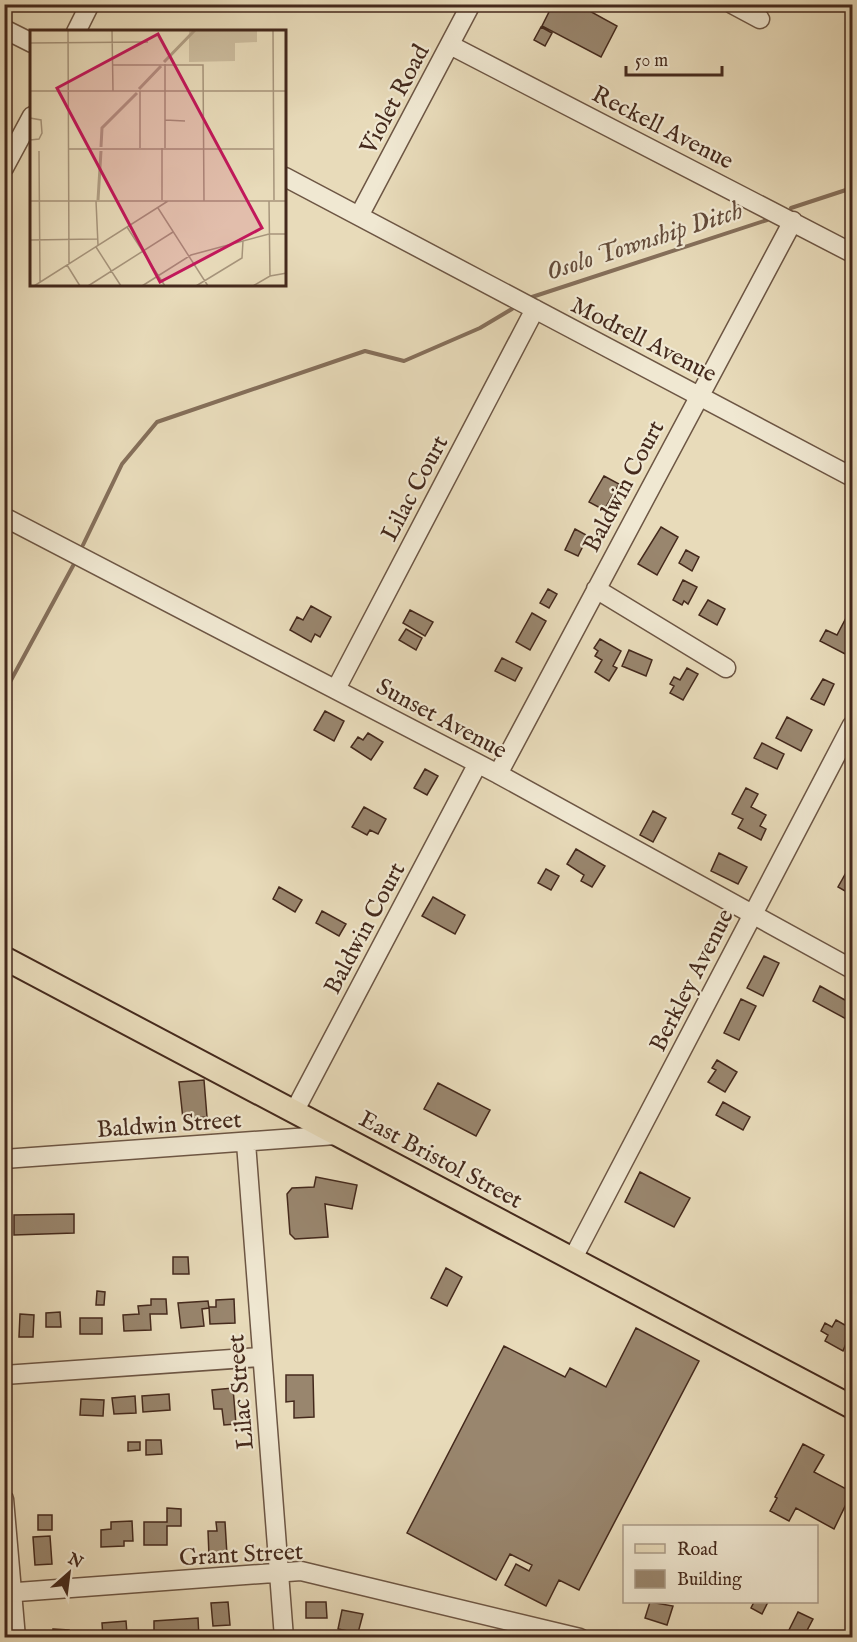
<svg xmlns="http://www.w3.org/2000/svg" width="857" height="1642" font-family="'IM FELL English',serif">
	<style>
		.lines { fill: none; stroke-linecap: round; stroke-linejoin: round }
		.stream { stroke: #856f5a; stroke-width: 4 }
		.building { fill: #99866e; stroke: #44291c; stroke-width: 1.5 }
		.minor-casing { stroke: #6d5644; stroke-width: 21 }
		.major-casing { stroke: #44291c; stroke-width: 26 }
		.minor { stroke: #f0e8d2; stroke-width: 18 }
		.major { stroke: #e8dbba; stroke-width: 22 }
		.labels { text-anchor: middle; stroke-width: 4.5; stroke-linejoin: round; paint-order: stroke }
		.street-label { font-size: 24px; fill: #44291c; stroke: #f0e8d2 }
		.water-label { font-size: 26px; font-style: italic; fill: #644c3b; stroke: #f0e8d2 }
		.inset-river { fill: none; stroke: #b09e84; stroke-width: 3 }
		.inset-road { fill: none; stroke: #a6947b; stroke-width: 1.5 }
		.view { fill: #c2185b; fill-opacity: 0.15; stroke: #c2185b; stroke-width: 3 }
		.inset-edge { fill: none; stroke: #44291c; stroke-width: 3 }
	</style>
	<rect width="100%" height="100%" fill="#e8dbba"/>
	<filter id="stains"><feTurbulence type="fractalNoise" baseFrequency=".00333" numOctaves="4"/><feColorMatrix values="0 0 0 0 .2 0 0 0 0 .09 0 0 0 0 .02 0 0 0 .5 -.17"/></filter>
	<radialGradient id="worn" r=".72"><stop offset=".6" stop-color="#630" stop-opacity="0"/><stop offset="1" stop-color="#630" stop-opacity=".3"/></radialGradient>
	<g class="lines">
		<path class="stream" d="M791,208L852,188
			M532,297L767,220
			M83,545L122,464L157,422L365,351L404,361L480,328L512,309
			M4,693L74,564"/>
	</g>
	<path class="building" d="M553,4H577L617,26L601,57L542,26Z
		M541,27L552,33L545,46L534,40Z
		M604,476L619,484L604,510L589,502Z
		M661,527L678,537L657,575L638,564Z
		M575,529L588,536L578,556L565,550Z
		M686,550L699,557L692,571L679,563Z
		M683,580L697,587L688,604L684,601L682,605L673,600Z
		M548,589L557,594L549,608L540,603Z
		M708,600L725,609L717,625L699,615Z
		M311,606L331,617L320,637L315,634L311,642L290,630L297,617L303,620Z
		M410,610L433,622L425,636L403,623Z
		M532,613L546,621L530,650L516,642Z
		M847,616L852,619V636L849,642L852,644V650L849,656L820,641L826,630L837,635Z
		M406,629L422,638L416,650L399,640Z
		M600,639L621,651L613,666L617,668L609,681L595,672L602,660L595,656L598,651L594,648Z
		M629,650L652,660L646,676L622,666Z
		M502,658L522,668L515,681L495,671Z
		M687,668L698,674L683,700L670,693L674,686L670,684L674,677L680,680Z
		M823,679L834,684L824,705L811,699Z
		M325,711L344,721L334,741L314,730Z
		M787,717L812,730L801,751L776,738Z
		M368,733L383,742L371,760L351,747L358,737L363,740Z
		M762,743L784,754L777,769L754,758Z
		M425,769L438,776L427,795L414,788Z
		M746,788L758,794L751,807L766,815L760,826L766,829L761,840L738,828L743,819L732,814Z
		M364,807L386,819L378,834L370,830L367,835L352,827Z
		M653,811L666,818L653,842L640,835Z
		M576,849L605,866L592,887L581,881L584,875L567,864Z
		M719,853L747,867L738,884L711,871Z
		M852,862V895L838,887Z
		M546,869L559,876L551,890L538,883Z
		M279,887L302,900L295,912L273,899Z
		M433,897L465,915L455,934L422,916Z
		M322,911L346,924L339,936L316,923Z
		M764,956L779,963L763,996L747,988Z
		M820,986L852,1004L850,1021L813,1001Z
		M741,999L756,1006L739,1040L724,1033Z
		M717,1060L737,1072L725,1092L708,1082L716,1070L712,1068Z
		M204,1080L207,1117L183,1119L179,1082Z
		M438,1083L490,1110L476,1136L424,1109Z
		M723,1102L750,1117L743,1130L716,1115Z
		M640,1172L690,1198L674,1227L625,1202Z
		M316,1177L357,1185L352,1209L325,1204L328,1237L295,1239L290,1234L287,1194L292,1188L314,1187Z
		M74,1214V1233L14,1235V1215Z
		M173,1257H188L189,1274H173Z
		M446,1268L462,1277L447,1306L431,1298Z
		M97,1291L105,1292L104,1305H96Z
		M151,1299H166L167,1314H150L151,1330L124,1331L123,1315L139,1314L138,1306L151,1305Z
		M234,1299L235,1323L210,1324L209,1307H216V1300Z
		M208,1301L209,1308L202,1309L204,1326L181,1328L178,1303Z
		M60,1312L61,1327H46V1313Z
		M20,1314L34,1315L33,1337H19Z
		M80,1318H102V1334H80Z
		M836,1320L852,1329L843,1351L825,1341L828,1335L821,1331L825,1323L832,1327Z
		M636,1328L699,1361L579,1590L559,1580L546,1606L505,1585L516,1564L529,1571L532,1565L510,1554L496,1580L407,1533L504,1346L565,1377L570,1368L606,1387Z
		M286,1375H313L314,1417L294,1418V1401L286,1402Z
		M233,1388L236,1424L224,1425L222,1409H214L212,1390Z
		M169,1394L170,1410L143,1412L142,1396Z
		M135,1396L136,1413L114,1414L112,1398Z
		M81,1399L104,1400L103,1416L80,1415Z
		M146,1440H161L162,1454L146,1455Z
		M128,1442H140V1450L128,1451Z
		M803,1444L824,1455L814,1472L852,1492L834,1529L796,1508L789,1521L770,1511L777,1498L775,1497Z
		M167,1508L181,1509V1526H167V1545H144V1522H167Z
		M38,1515H52V1530H38Z
		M132,1521L133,1541H124V1546L101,1547V1530L111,1529V1522Z
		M216,1522H225L227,1555L209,1556L208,1531H217Z
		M50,1536L52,1564L35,1565L33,1537Z
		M228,1602L230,1625L213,1626L211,1603Z
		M306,1602H326L327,1618H306Z
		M650,1602L673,1606L667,1625L645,1618Z
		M754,1602H768L762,1614L751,1608Z
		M342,1610L363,1614L358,1633L338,1629Z
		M798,1612L813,1619L803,1638H785Z
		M198,1618L199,1638H154V1621Z
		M126,1621L127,1634L137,1633V1638H103L102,1623Z
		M53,1629L69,1630V1638H53Z"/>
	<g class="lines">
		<defs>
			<path id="minor" d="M732,4L760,19
				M4,29L32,43
				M76,32L90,4
				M450,45L852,253
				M4,168L32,116
				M285,177L852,477
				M359,216L471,4
				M4,517L498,774L852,969
				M596,589L726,668
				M336,689L535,309
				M498,774L793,221
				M294,1112L477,765
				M246,1143L284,1638
				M4,1159L336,1135
				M573,1258L852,725
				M4,1375L261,1357
				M4,1499L16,1638
				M4,1593L301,1571L580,1638"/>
			<path id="major" d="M4,958L852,1407"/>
		</defs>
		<use href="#minor" class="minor-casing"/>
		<use href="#major" class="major-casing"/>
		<use href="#minor" class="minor"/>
		<use href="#major" class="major"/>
	</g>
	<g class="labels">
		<g class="street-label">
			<text transform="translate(394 99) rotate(-62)" y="8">Violet Road</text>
			<text transform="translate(663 127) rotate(27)" y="8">Reckell Avenue</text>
			<text transform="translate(644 339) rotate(27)" y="8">Modrell Avenue</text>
			<text transform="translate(623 486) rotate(-62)" y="8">Baldwin Court</text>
			<text transform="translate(414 488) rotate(-62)" y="8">Lilac Court</text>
			<text transform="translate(442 718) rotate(28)" y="8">Sunset Avenue</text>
			<text transform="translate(364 928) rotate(-62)" y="8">Baldwin Court</text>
			<text transform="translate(691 980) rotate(-63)" y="8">Berkley Avenue</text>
			<text transform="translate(169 1124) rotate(-4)" y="8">Baldwin Street</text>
			<text transform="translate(441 1159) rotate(28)" y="8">East Bristol Street</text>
			<text transform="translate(240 1392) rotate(-95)" y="8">Lilac Street</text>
			<text transform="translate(241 1554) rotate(-3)" y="8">Grant Street</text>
		</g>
		<g class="water-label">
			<text transform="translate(644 240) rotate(-18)" y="9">Osolo Township Ditch</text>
		</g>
	</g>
	<g transform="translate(30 30)">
		<rect width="256" height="256" fill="#e8dbba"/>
		<path d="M159,0H227V12L205,13V31L159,32Z" fill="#ccbd9f"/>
		<path class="inset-river" d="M134,32L165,0M109,59L131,36M71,117L72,98L107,63M68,170L71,121"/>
		<path class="inset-road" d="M38,0L39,234M82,0L83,61M243,0L244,170M0,13L118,12M135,34V118M83,35H173L174,171M0,61H257M110,61V118M0,88L11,90L12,103L9,109L0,110M135,90L155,91M132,118V170M38,119H244M9,121L10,252M0,171H257M66,171L68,215M239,171L240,246M128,178L178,256M97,197L135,256M0,210L67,209M66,217L91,256M37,235L50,256M4,256L138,171M58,256L143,202M112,256L161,225L239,204H257M166,256L212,228L213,211M223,256L240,246L257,243"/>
		<path class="view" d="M128,4L232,198L130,252L27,58Z"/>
		<rect width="256" height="256" class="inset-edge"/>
	</g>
	<rect width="857" height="1642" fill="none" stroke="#e8dbba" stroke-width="24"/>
	<rect x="6" y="6" width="845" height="1630" fill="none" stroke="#44291c" stroke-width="3"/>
	<rect x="12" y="12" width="833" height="1618" fill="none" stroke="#44291c" stroke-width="1.5"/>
	<rect x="623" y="1525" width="195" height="78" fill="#f0e8d2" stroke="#ab9c89" stroke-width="1.5"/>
	<rect x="635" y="1544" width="30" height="9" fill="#e8dbba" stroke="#ab9c89" stroke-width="1.5"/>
	<text x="677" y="1555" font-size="18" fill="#44291c">Road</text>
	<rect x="635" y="1570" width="30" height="18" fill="#99866e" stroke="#ab9c89" stroke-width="1.5"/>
	<text x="677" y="1585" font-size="18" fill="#44291c">Building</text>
	<g transform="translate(69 1573) rotate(28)" stroke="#f0e8d2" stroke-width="4.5" paint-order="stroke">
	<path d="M0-4.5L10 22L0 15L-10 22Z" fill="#44291c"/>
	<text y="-9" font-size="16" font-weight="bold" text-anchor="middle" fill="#44291c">N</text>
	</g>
	<path d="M626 66v9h96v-9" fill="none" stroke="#44291c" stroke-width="3"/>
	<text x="635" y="66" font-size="18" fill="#44291c" stroke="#f0e8d2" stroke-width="4.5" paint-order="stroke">50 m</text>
	<rect width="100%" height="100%" filter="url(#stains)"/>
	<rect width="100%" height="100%" fill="url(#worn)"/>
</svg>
